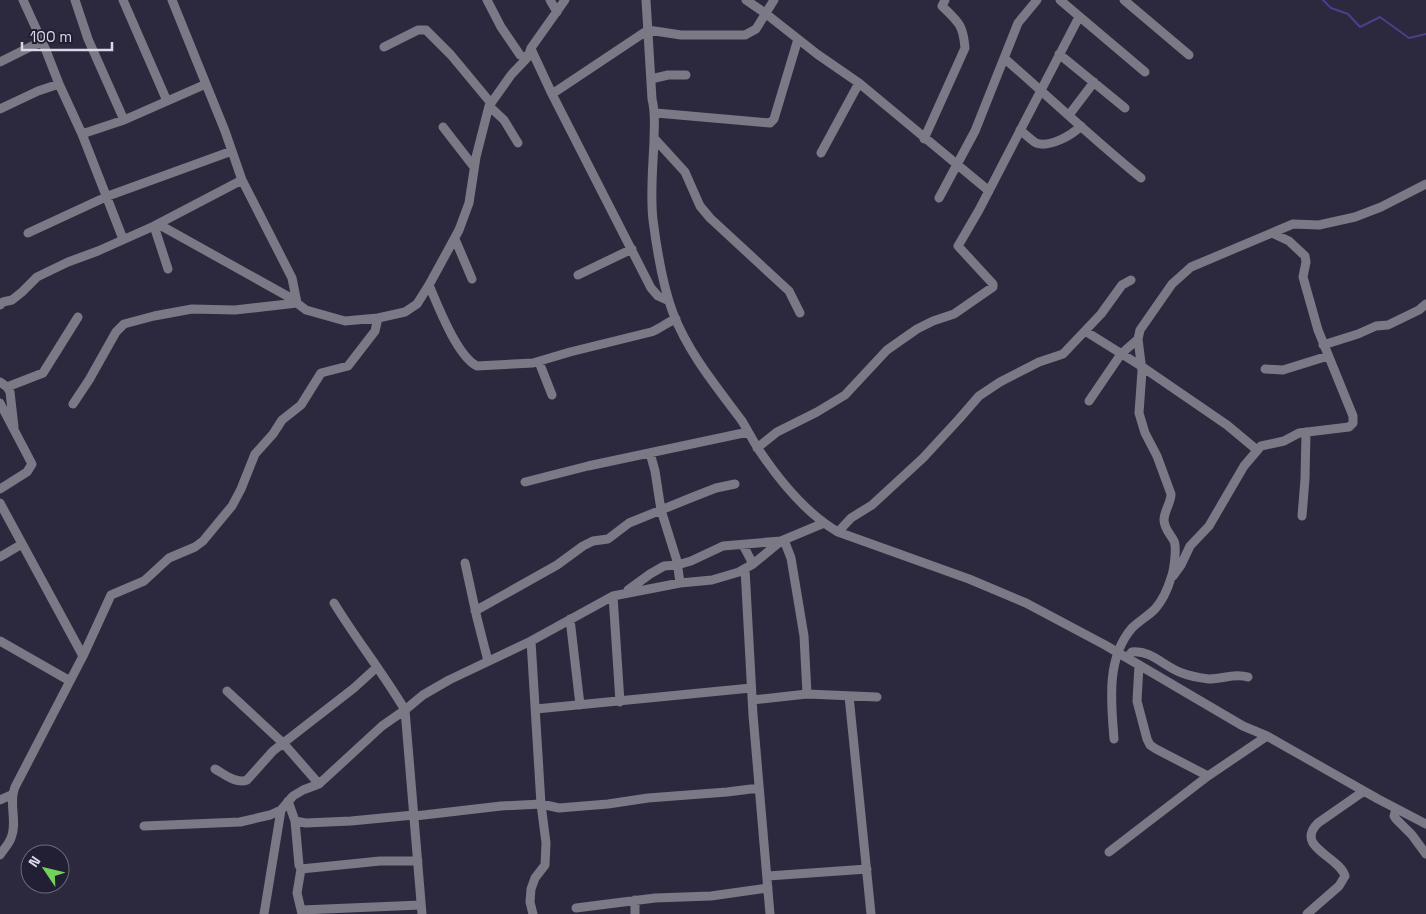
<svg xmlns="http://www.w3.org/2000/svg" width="1426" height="914" font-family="'Space Grotesk',sans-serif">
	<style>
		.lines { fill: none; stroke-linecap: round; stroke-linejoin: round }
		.stream { stroke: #4e3d8b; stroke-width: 2 }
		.minor { stroke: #7a7985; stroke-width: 9 }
	</style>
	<rect width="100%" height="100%" fill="#2c293f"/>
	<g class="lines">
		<path class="stream" d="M1323,0L1331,8L1348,14L1360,27L1380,17L1409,38L1426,34"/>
		<path class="minor" d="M23,0L45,48L59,84L82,134L123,239
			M75,0L88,39L124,120
			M123,0L167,101
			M487,0L501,27L520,55L528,57
			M550,0L557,12
			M646,0L652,99C656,115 654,125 654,141C653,166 650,194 653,220C657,251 662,284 673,313C689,354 716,386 742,421C748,431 753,441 759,450C779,480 807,514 838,532L969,579L1026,603L1105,645L1243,726L1267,736L1378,799L1426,824
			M746,0L765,13L817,54L859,83L989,191
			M1060,0L1145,72
			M1124,0L1189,55
			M384,47L418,30H426L451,55L490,102
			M531,49L552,94L651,288L658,296L669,301
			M1059,54L1125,108
			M1004,58C1050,98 1094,140 1141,178
			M0,62L42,41
			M651,79L668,75H686
			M552,94L648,30L681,35H745L756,29L774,0
			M489,106L504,120L518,143
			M0,109L38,91L59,84
			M656,113L770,123L774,119L798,39
			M1069,115L1094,82
			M443,127L474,167
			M1020,130C1025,134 1031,140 1036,143C1050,148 1072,135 1081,126
			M82,134L124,120L206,84
			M654,138L685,172L700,206L710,218L789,291L800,313
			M924,139L965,48C963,24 958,22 942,6L945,0
			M821,153L859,83
			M939,198L975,131L1018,23L1037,0
			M158,224L289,297L306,310L345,321L378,318L405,312L417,304L429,285L459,230L469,203L476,157L489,106L511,75L528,57L531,48L565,0
			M154,226L168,269
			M28,233L108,196L232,151
			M455,239L472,279
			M578,275L632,249
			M429,285C438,306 457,356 477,366L533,363L570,352L651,332C660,329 667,322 676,319
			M0,305L3,302L12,300L22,292L37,277L68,262L98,251L154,226L242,180
			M1085,331L1141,366L1227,425L1257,450
			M1323,345L1358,334L1376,326L1388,325L1419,310L1426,304
			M539,362L552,395
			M1265,369L1283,370L1328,356
			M0,382L7,387L10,392L14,427
			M7,387L43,373L78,317
			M1089,401L1121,354L1138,339
			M0,403L32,464L27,472L0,489
			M73,404L89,380L116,332L124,324L154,316L192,309L235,310L297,303L292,278L242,180L225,131L172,0
			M757,448L777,432L817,412L845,395L887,350L917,329L933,321L954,314L993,287V284L958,246L979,210L1079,17
			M650,453L655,471L661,510L677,561L680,583
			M525,482L588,466L748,432
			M0,503L83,656
			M1302,516L1305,479L1306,432
			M838,532L851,518L872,505L923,458L959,419L979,396L1000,382L1039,362L1063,354L1101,314L1122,285L1131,280
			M784,540L791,558L804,636L807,694
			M743,545L753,564
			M0,557L22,544
			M465,563L477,618L488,661
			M745,569L753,715L770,914
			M1173,576L1181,565L1190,546L1209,526L1244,466L1261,446L1284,441L1299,433L1349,427L1353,423V416L1318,330L1303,277L1306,262L1305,256L1289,241L1272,233
			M628,590L650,574L664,566L677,565L691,561L723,546L781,541
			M613,596L620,702
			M334,603C356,639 383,673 405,710L422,914
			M475,611L557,565L583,546L593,541L608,539L629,523L693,497L716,488L735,484
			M570,619L580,705
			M0,641L70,681
			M531,641L541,804L546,843L545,865L535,878L531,889L530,902L533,914
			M1127,658L1132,652C1152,650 1164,667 1182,673C1190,676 1201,678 1209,679C1223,679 1235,673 1248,677
			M1139,665L1137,701L1147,739L1150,745L1156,749L1208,776
			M227,691L284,744L319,784
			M849,696L871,914
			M752,700L807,694L877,697
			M536,709L751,688
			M1114,739C1111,702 1106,658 1132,628C1139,621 1148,616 1155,609C1162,601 1168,588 1171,578C1174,571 1177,547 1174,541C1170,534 1164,528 1164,520C1164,511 1171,503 1171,494L1157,456L1145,433L1139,413L1142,371L1138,339L1140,330L1172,284L1191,267L1293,224L1319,225L1355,217L1381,207L1426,184
			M215,769C224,774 236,784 247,780L273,751L354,688L377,667
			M0,800L11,795
			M288,801L295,821L299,865L301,869L297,893L302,914
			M1396,809L1394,816L1396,819L1412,835L1426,854
			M415,816L501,806L541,804L559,808L608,804L648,798L727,792L759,788
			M295,821L306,823L351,821L414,815
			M144,826L240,822L270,815L281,810L293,796L303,790L319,784L382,726L405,710L423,695L449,680L531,641L613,596L680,583L712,580L739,572L753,564L781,541L824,523
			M1109,852L1208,776L1267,736
			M0,855C3,850 9,844 11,838C18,822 8,803 15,787L83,656L111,595L144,581L169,558L195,547L203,541L232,506L241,489L255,454L273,434L282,420L301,405L321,373L348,366L375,331L378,318
			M301,869L380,861H418
			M768,876L867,869
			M576,908L655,898L711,896L768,888
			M302,910L421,905
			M264,914L281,810
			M635,914V900
			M1307,914L1339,886L1345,876C1339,856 1294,847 1318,823L1364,791"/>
	</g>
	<g transform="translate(45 869) rotate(305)"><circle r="24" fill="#221f34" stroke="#6c697c"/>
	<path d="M0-4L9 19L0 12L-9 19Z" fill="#73d25c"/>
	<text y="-8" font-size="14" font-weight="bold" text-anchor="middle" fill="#dad8e7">N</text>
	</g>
	<path d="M22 42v8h90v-8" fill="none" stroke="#dad8e7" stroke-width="2.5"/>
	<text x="30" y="42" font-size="15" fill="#dad8e7" stroke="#221f34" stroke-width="4" paint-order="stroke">100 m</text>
</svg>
